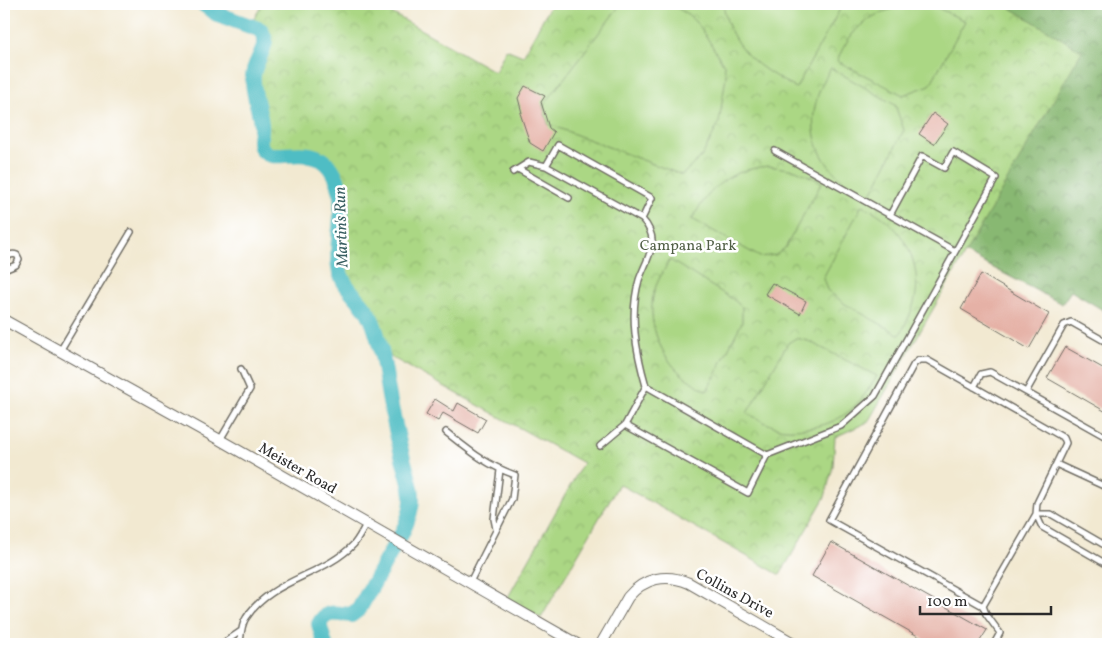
<svg xmlns="http://www.w3.org/2000/svg" width="1112" height="648" font-family="Vollkorn,serif">
	<style>
		.forest { fill: url(#forest-crowns); stroke: #5a724e }
		.park { fill: url(#park-crowns); stroke: #6b8158 }
		.pitch { fill: #abd784; stroke: #6b8158 }
		.lines { fill: none; stroke-linecap: round; stroke-linejoin: round }
		.river { stroke: #4fbdc4; stroke-width: 16 }
		.building { fill: #e5b1a6 }
		.service-casing { stroke: #716e65; stroke-width: 8 }
		.minor-casing { stroke: #716e65; stroke-width: 12 }
		.service { stroke: #fff; stroke-width: 5 }
		.minor { stroke: #fff; stroke-width: 10 }
		.labels { text-anchor: middle; stroke-width: 5; stroke-linejoin: round; paint-order: stroke }
		.park-label { font-size: 15px; fill: #515f46; stroke: #fff }
		.street-label { font-size: 15px; fill: #2b2b2b; stroke: #fff }
		.water-label { font-size: 16px; font-style: italic; fill: #385e61; stroke: #fff }
	</style>
	<defs>
		<pattern id="forest-crowns" width="20" height="18" patternUnits="userSpaceOnUse" patternTransform="scale(1.25)"><rect width="20" height="18" fill="#88b872"/><path d="M2 6a3 3 0 1 1 6 0M12 15a3 3 0 1 1 6 0" fill="none" stroke="#6f965e"/></pattern>
		<pattern id="park-crowns" width="20" height="18" patternUnits="userSpaceOnUse" patternTransform="scale(1.25)"><rect width="20" height="18" fill="#abd784"/><path d="M2 6a3 3 0 1 1 6 0M12 15a3 3 0 1 1 6 0" fill="none" stroke="#93b972"/></pattern>
	</defs>
	<rect width="100%" height="100%" fill="#fff"/>
	<filter id="ink" filterUnits="userSpaceOnUse"><feTurbulence type="fractalNoise" baseFrequency=".02" numOctaves="2"/><feDisplacementMap in="SourceGraphic" scale="10" xChannelSelector="R" yChannelSelector="G"/><feConvolveMatrix kernelMatrix="1 2 1 2 8 2 1 2 1" color-interpolation-filters="sRGB"/></filter>
	<filter id="wash" filterUnits="userSpaceOnUse"><feTurbulence type="fractalNoise" baseFrequency=".0096" numOctaves="4" result="noise"/><feDisplacementMap in="SourceGraphic" scale="20" xChannelSelector="R" yChannelSelector="G"/><feGaussianBlur stdDeviation="1.12" result="paint"/><feColorMatrix in="noise" values="0 0 0 0 0 0 0 0 0 0 0 0 0 0 0 0 0 1.4 0 .05"/><feComposite in="paint" operator="in"/></filter>
	<g filter="url(#wash)">
		<rect width="100%" height="100%" fill="#f2e9d1"/>
		<path class="forest" d="M964,4H1108V313L1071,291L1062,304L963,252Z"/>
		<path class="park" d="M262,4H376L495,72L506,49L523,56L551,4H1004L1082,51L868,422L835,437L833,466L825,497L780,575L619,484L541,618L507,599L583,463L380,351C378,340 376,328 371,318C363,300 341,288 339,267C336,235 353,194 330,167C309,141 270,167 261,148C258,141 261,133 261,126C261,109 249,90 253,73C255,64 264,50 265,41C265,38 262,33 261,30L250,26Z"/>
		<path class="pitch" d="M621,4L672,5L689,15L701,28L724,65L726,76L719,123L702,156L682,175L548,124L543,106Z
			M723,4H843L796,88C759,68 730,49 723,4Z
			M919,5L938,8L965,21L930,85L903,95L837,61C853,22 879,7 919,5Z
			M831,68L895,105L904,130L869,198C814,169 797,122 831,68Z
			M768,166L796,170L822,182L785,248L776,255L760,257L692,219C712,185 728,171 768,166Z
			M862,205C869,209 876,212 882,217C908,235 923,272 914,303C911,314 905,325 900,335L845,304L827,290L823,278Z
			M670,260L734,300L742,307V322L707,391C697,385 686,379 678,371C658,351 647,319 654,292C657,281 664,270 670,260Z
			M796,338L808,341L877,376C859,406 841,425 805,428C796,429 788,430 779,428C768,425 757,418 747,413L788,343Z"/>
		<g class="lines">
			<path class="river" d="M203,4L217,14L261,30C262,33 265,38 265,41C264,52 253,65 253,77C252,93 260,109 261,125C262,132 258,140 261,147C269,168 310,139 331,168C352,198 334,235 339,268C342,289 364,300 371,318C383,346 385,378 391,407C395,425 399,444 404,462C407,473 411,484 412,495C413,509 407,523 401,535
				M325,644L319,624C327,609 336,614 351,615L359,609L394,546"/>
		</g>
		<g id="blocks">
			<path class="building" d="M525,86L545,96L541,102L549,128L554,132L543,151L530,143L520,113H522L518,98Z
				M933,113L948,124L934,144L919,134Z
				M981,274L1049,314L1029,349L961,309Z
				M772,283L806,301L800,314L765,294Z
				M1065,347L1108,371V413L1047,378Z
				M435,399L454,411L458,403L486,419L478,433L443,413L438,421L426,414Z
				M831,542L987,630L978,644H932L812,576Z"/>
		</g>
	</g>
	<g filter="url(#ink)">
		<use href="#blocks" fill-opacity="0" stroke="#716e65" stroke-width="1"/>
		<g class="lines">
			<defs>
				<path id="service" d="M775,151L890,215
					M518,169L569,198
					M513,172L529,162L546,166
					M642,219L546,166L558,145L652,198L642,219C648,225 653,235 652,243C651,256 643,268 639,280C629,315 636,351 646,386
					M4,261C7,256 11,253 17,255L19,259L16,265L4,270
					M60,351L131,232
					M974,387L981,374L990,372L1108,438
					M1026,392L1064,325L1071,322L1108,343
					M625,425L646,386L767,455
					M446,432C470,451 486,465 515,475L512,499L470,582
					M220,440L250,389L241,369
					M600,446L625,425L748,493L767,455L841,426L875,396L996,178L953,152L944,168L922,156L890,215L955,251
					M1056,464L1108,488
					M1036,514L983,606L829,520L914,364L919,360H927L1064,438L1066,443L1037,503L1036,514L1042,527L1108,565
					M1036,514H1051L1108,547
					M496,529L494,519L500,470
					M983,606L986,614L1000,633L994,644
					M222,644L241,631
					M240,644C241,635 241,625 246,618C271,579 324,576 354,544C359,538 363,530 366,524"/>
				<path id="minor" d="M4,320L220,440L577,644
					M601,644L628,597C644,578 666,573 689,583L795,644"/>
			</defs>
			<use href="#service" class="service-casing"/>
			<use href="#minor" class="minor-casing"/>
			<use href="#service" class="service"/>
			<use href="#minor" class="minor"/>
		</g>
	</g>
	<g class="labels">
		<g class="park-label">
			<text x="688" y="250">Campana Park</text>
		</g>
		<g class="street-label">
			<text transform="translate(298 468) rotate(30)" y="5">Meister Road</text>
			<text transform="translate(735 593) rotate(29)" y="5">Collins Drive</text>
		</g>
		<g class="water-label">
			<text transform="translate(340 227) rotate(-92)" y="6">Martin's Run</text>
		</g>
	</g>
	<rect width="1112" height="648" fill="none" stroke="#fff" stroke-width="20"/>
	<path d="M920 606v8h131v-8" fill="none" stroke="#2b2b2b" stroke-width="2.5"/>
	<text x="927" y="606" font-size="15" fill="#2b2b2b" stroke="#ffffff" stroke-width="4" paint-order="stroke">100 m</text>
</svg>
